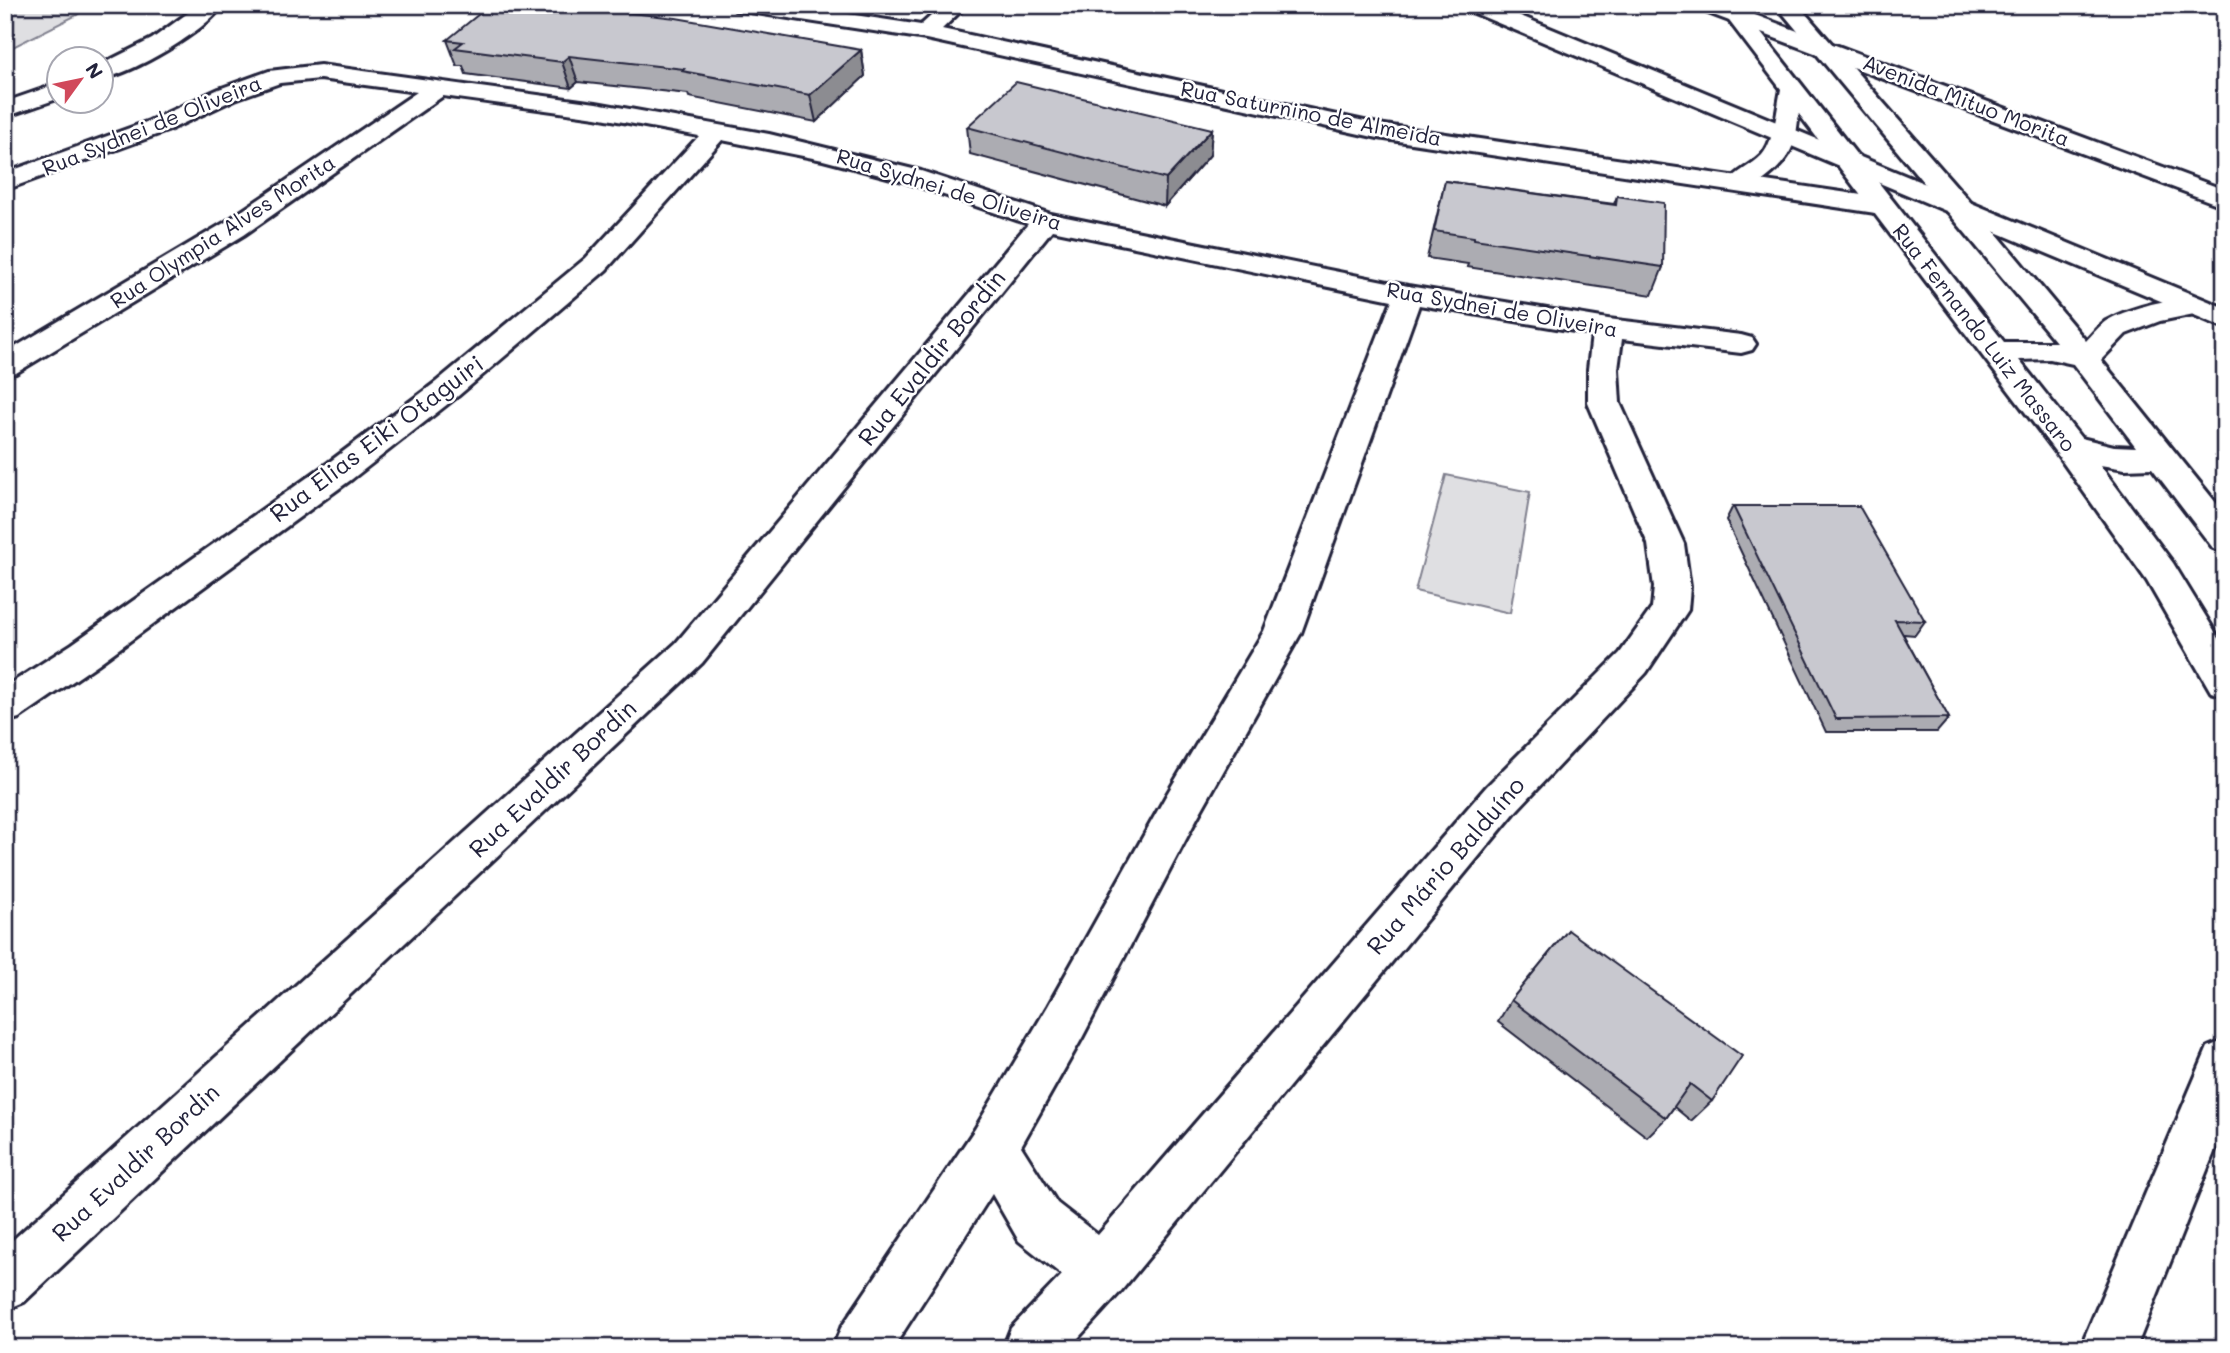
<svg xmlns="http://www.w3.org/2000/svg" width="2230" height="1353" font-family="Mali,sans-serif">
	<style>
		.green { fill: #dfdfe2; stroke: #80808e; stroke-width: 2 }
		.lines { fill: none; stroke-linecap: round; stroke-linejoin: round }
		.minor-casing { stroke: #22223b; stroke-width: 6 }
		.tertiary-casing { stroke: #22223b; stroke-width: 6 }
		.minor { fill: #fff; fill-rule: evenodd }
		.tertiary { fill: #fff; fill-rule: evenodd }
		.wall { fill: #acacb2; stroke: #22223b; stroke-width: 2 }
		.shaded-wall { fill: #8c8c91; stroke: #22223b; stroke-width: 2 }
		.building { fill: #c8c8cf; stroke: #22223b; stroke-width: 2 }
		.labels { text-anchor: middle; stroke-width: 5; stroke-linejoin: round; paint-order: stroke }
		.far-street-label { font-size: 21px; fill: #22223b; stroke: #fff }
		.street-label { font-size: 24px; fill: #22223b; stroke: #fff }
	</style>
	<rect width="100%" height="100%" fill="#fff"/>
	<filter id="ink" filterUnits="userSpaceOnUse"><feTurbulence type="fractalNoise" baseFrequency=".0143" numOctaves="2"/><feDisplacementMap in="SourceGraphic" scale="14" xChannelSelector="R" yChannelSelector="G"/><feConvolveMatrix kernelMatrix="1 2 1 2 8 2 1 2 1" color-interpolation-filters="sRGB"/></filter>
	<g filter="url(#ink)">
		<path class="green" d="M5,5H90L77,15L5,51Z
			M1446,475L1530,492L1510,613L1415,591Z"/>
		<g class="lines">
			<defs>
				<path id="minor" d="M199,5H223C203,33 135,72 102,79V64L152,39Z
					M732,5H788L921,25L943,5H967L942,29L1378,124L1882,198L1891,200L1895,206L1891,212L1882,214L1378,138L926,39L743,11L735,10Z
					M1464,5H1494L2225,308V328L1467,10Z
					M1697,5H1728L2225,190V207L1700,10Z
					M320,65L596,103L769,134L921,171L1051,214L1408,286L1608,319L1741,335L1752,338L1756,344L1752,350L1741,353L1622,339L1618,369L1620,403L1684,544L1690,587L1688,610L1646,673L1517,810L1121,1291L1069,1348H1003L1011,1328L1062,1275L1019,1241L992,1194L893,1348H833L841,1328L975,1129L1048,1006L1167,794L1264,631L1392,300L1052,230L702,663L24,1302L5,1310V1247L676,643L1028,224L903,181L823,160L722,140L606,270L458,396L352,479L98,664L19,718L5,722V687L72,644L328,463L436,382L586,258L699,136L596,117L443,96L244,235L16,373L5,375V353L224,223L417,92L320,79L280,83L235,99L167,131L5,190V173L149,121L219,89L269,71ZM1419,305L1592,334L1588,369V403L1648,544L1654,587L1652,608L1620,653L1487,786L1098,1235L1057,1203L1021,1146L1082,1038L1197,818L1301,633Z
					M60,83V98L5,117V102Z"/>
				<path id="tertiary" d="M1717,5H1739L2004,342H2056L1776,5H1798L1972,204L2086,341C2092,335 2099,326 2106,321C2129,308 2180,294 2204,300L2209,306L2204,312L2160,321L2126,334L2101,360L2225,514V551L2213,548L2152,468L2125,469L2100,465L2173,563L2225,648V696L2211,692L2147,581L2057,454L1799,114C1797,124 1797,137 1792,147C1784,167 1753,195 1731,190L1727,184C1736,171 1752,166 1762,155C1775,140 1777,108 1781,89ZM2050,359L2073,364L2136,447L2114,446L2081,438L2019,360Z
					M2225,1040V1125L2136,1348H2080L2208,1047Z"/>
			</defs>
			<use href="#minor" class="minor-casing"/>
			<use href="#tertiary" class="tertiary-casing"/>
			<use href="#minor" class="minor"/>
			<use href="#tertiary" class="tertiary"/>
		</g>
		<path class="wall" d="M447,40L861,50L865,76L816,122L689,97L688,94L578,82L571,88L466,74L463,66H457Z
			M967,127L1212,129L1210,155L1165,206L970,154Z
			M1445,181L1614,204L1617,196L1663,267L1652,295L1467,267L1468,264L1427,258Z
			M1733,506L1925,621L1915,635L1903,634L1949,718L1937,732H1826L1726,520Z
			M1568,930L1712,1101L1691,1121L1674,1107L1666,1118L1647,1137L1498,1022L1511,1000Z"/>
		<path class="shaded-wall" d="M861,50L865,76L816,122L810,95Z
			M569,56L578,82L571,88L562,62Z
			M1212,129L1210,155L1165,206L1166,179Z"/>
		<path class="building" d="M490,5H560L676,18L861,50L810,95L682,71L684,69L569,56L562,62L455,48L463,42L447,40Z
			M1016,82L1212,129L1166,179L967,127Z
			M1445,181L1616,205L1617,196L1664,203L1663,267L1474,239V237L1434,231Z
			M1733,506H1859L1925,621L1895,620L1949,718L1836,719Z
			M1568,930L1742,1056L1712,1101L1690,1084L1666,1118L1511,1000Z"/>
	</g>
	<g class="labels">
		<g class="far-street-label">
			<text transform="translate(1966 101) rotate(21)" y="7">Avenida Mituo Morita</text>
			<text transform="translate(1311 114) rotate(11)" y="7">Rua Saturnino de Almeida</text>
			<text transform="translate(152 126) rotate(-22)" y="7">Rua Sydnei de Oliveira</text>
			<text transform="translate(949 190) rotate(17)" y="7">Rua Sydnei de Oliveira</text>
			<text transform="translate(223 232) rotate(-33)" y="7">Rua Olympia Alves Morita</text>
			<text transform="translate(1502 310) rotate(10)" y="7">Rua Sydnei de Oliveira</text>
			<text transform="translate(1984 338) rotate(52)" y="7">Rua Fernando Luiz Massaro</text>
		</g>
		<g class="street-label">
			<text transform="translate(932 358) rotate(-51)" y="8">Rua Evaldir Bordin</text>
			<text transform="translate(377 439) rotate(-37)" y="8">Rua Elias Eiki Otaguiri</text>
			<text transform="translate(553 779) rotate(-43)" y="8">Rua Evaldir Bordin</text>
			<text transform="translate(1446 866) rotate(-49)" y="8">Rua Mário Balduíno</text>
			<text transform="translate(136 1163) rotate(-43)" y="8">Rua Evaldir Bordin</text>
		</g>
	</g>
	<rect width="2230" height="1353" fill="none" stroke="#fff" stroke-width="28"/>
	<rect x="14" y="14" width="2202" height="1325" fill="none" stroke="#22223b" stroke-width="2.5" filter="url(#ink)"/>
	<g transform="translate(80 80) rotate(57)"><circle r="33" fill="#ffffff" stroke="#a7a7b1" stroke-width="2"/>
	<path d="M0-5L12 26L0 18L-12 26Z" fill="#d1495b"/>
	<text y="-10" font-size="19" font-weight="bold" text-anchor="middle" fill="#22223b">N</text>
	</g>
</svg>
